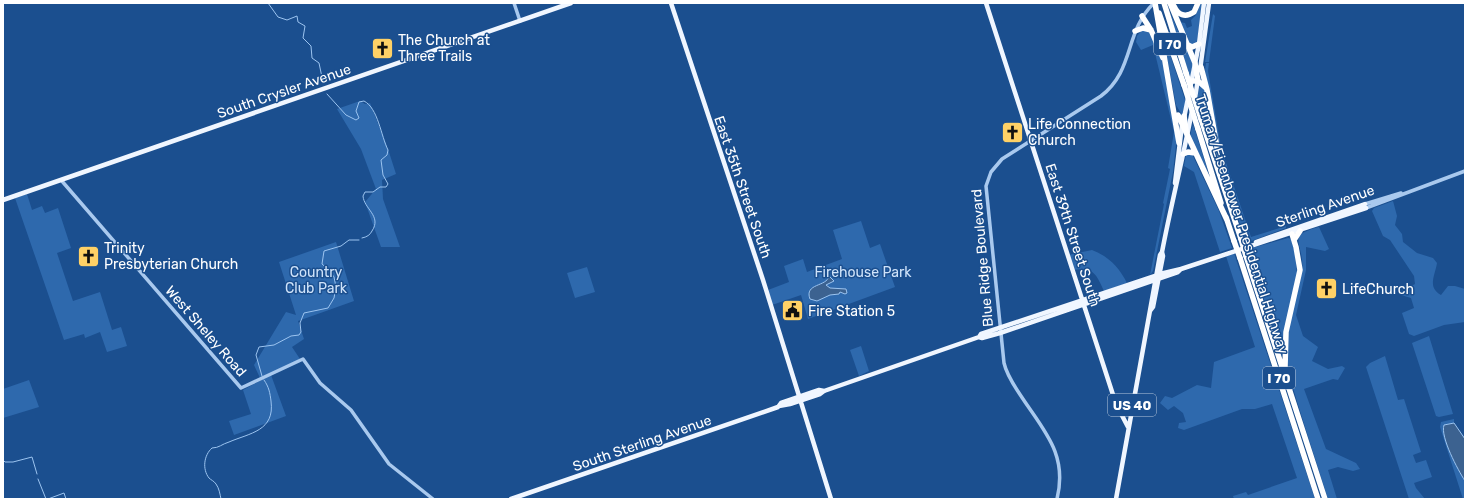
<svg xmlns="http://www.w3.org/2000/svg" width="1468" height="502" font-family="Rubik,sans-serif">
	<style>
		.green { fill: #2e69ad }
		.water { fill: #3c6290; stroke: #9cc4f0 }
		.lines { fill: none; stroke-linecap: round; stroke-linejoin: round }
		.stream { stroke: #9cc4f0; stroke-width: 1 }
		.minor { stroke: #a9c9ee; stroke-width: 3.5 }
		.major { stroke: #f0f6ff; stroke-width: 4.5 }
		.highway { stroke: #fff; stroke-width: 5.5 }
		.highway-bridge { stroke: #fff; stroke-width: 5.5 }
		.labels { text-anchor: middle; stroke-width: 3; stroke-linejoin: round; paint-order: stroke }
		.shield { fill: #1b4f8f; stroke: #bbcadd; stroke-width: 1 }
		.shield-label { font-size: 13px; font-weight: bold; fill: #fff }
		.poi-label { font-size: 14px; fill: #fff; stroke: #1b4f8f; text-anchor: start }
		.street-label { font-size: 14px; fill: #fff; stroke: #1b4f8f }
		.park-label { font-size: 14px; fill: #cfe3fa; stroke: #1b4f8f }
	</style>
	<rect width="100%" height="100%" fill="#1b4f8f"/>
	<path class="green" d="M1198,3H1202L1197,43L1189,45L1180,22L1185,23L1187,28L1192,26L1191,20L1196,15Z
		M1170,13L1191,59L1193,65L1190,77Z
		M1213,14L1215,16L1209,62H1205Z
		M1142,30L1150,32L1163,64L1177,136L1173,172L1153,271L1150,275L1164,204L1163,203L1170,169L1168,168L1174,132L1153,45L1141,50L1136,42L1137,36Z
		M1162,30L1186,103L1182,115L1176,105Z
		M1206,63H1209L1208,71L1221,148L1251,237L1286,226V228L1246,243C1231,198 1221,154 1212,107C1209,91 1203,78 1206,63Z
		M1200,84L1205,91L1216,154L1197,99Z
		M360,101L365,104L370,103L388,149L396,174L382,180L383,199L400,247H381L365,202L376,189L361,149L337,109Z
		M1193,124L1216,197L1190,136Z
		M1192,154L1219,211L1232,248L1220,252L1194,172L1184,166L1186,155Z
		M27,194L32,210L42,206L45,213L58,208L71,248L57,253L73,301L100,292L112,330L121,327L127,346L107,352L100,332L85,338L84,334L64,340L15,198Z
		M1393,201L1397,216L1395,225L1402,234L1403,242L1417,253L1433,258L1437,263C1435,276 1427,287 1441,295L1448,286H1455L1465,289V322L1444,325L1414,336L1409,334L1402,313L1414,308L1411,298L1401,295L1400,292L1415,284L1414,276L1390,240L1383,236L1372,211L1374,208Z
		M861,221L870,248L880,244L895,287L808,319L801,295L772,305L768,290L789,282L784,266L803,259L807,272L842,259L833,230Z
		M1319,227L1329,249L1325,251L1306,247V270L1296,315L1303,336L1318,347L1312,361L1328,369L1342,366L1345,368L1338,380L1333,379L1304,389L1326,449L1356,463L1360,469L1353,471L1338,467L1328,470L1337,499H1328C1320,474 1312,449 1304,424C1296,397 1285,369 1287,341C1288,317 1299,293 1302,270C1305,243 1284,236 1319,227Z
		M1288,238L1291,239L1295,254L1297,273L1284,334L1282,356L1248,249Z
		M336,242L354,301L298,321L304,339L292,347L300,359L260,378L254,365L286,312L296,315L279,262Z
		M1092,250C1108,256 1119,267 1127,283L1104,291C1096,274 1094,267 1073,270L1068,255Z
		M1234,253L1315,499H1234L1233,496L1246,492L1248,495L1297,478L1272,404L1255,409H1242L1184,430L1178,428L1179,423L1186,422L1183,413L1174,406L1168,410L1160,403L1165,396L1172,398L1197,385L1211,388L1214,362L1255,347L1226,256Z
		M587,267L595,292L575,298L567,273Z
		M1429,336L1453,414L1439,417L1436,416L1412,343Z
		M861,346L869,371L859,376L850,350Z
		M1385,356L1398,400L1404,399L1421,452L1413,455L1416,463L1426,460L1432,477L1414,483L1416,488L1425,499H1409L1366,367L1370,363Z
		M271,375L286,416L234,435L229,421L251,414L243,390Z
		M29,380L39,407L3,418V389Z
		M1454,419V423L1443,426L1453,459L1465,481V499H1463L1440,427L1441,422Z"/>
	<path class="water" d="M829,276L834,281L826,285L830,288L846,289L847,293L845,294L840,292L839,294L830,295L817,301L810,299C804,283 827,287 829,276Z
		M1454,423L1465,439V481C1458,470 1440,437 1444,425Z"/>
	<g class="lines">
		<path class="stream" d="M268,3L278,17L287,20L297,16L298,22L305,26L303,38L311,46L312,58L319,63L323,82
			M327,94L346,115L356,120L359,118L356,111L359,102L364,101C378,108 381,136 388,150L387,155L381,160L383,175L388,184L386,187H380L373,192H365L363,196C364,209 382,216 372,231C370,235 367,237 362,238
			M262,376L256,355L259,347L274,345L291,336L299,335L301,332L300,323L304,313L328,308L334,298L336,287L334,277L329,270L322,264L324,251L341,246L349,240H359
			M3,460L5,462H13L32,457L37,474
			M38,479L46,499
			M48,499L64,493L66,499
			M221,499C220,494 219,488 216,484C214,481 211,480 209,478C202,469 204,455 212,448C219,448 222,444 229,442C250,433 275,431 271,401C270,393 269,387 264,380"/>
		<path class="minor" d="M514,3L520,21
			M61,180L241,388L303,359L320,383L351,410L389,464L433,499
			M1365,204L1401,193
			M1366,208L1465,171
			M1057,499C1068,454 1044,431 1021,396C1014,385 1007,376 1004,363L986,186L991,172L1002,159L1101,96C1135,70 1124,32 1154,3"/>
		<path class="major" d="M671,3L763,280L831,499
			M986,3L1116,404L1128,427
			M1200,70L1209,3
			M1195,98L1198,79
			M1184,118L1199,44L1204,3
			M1175,183L1182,125
			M3,200L571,3
			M1256,242L1365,204
			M1150,311L1153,307L1163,256L1162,252
			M979,337L982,338L1000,333L1178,272L1181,269L1366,208
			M779,406L790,404L820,394L824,391L979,337L981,334L1164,273L1181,269
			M511,499L778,407L781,403L819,390L824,391
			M1116,499L1160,255L1162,252C1171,205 1183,158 1192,111"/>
		<path class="highway" d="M1155,3L1179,143
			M1164,3L1186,73
			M1170,3L1195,63L1198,81L1206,88
			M1174,6C1178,15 1185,18 1194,12L1198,3
			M1159,13L1184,85
			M1142,16L1151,30L1163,58
			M1135,31L1143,28L1151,30
			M1186,44L1192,47L1199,44
			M1201,67L1207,90L1222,176
			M1192,81H1198
			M1178,115L1227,220
			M1184,116L1186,130
			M1201,119L1241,239
			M1198,129L1221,203
			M1183,154L1188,152L1195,153
			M1226,217L1234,241
			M1294,240L1300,231
			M1246,256L1325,499
			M1240,258L1318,499
			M1285,368L1286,332L1300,270L1296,247L1292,234"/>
		<path class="highway-bridge" d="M1186,73L1201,119
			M1184,85L1198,129
			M1241,239L1246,256
			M1234,241L1240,258"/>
	</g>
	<defs>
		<symbol id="church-square" viewBox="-11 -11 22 22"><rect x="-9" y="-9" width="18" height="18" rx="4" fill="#ffd166" stroke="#1b4f8f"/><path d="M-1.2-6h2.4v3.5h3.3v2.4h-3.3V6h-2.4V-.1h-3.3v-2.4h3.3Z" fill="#111"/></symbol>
		<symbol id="civic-square" viewBox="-11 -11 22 22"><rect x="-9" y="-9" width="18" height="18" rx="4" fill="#ffd166" stroke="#1b4f8f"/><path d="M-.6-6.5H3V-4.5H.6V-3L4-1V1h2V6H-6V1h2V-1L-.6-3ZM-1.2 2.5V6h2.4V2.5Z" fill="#111"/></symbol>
	</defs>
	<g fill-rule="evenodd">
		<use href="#church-square" x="370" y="36" width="25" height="25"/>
		<use href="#church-square" x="1000" y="120" width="25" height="25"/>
		<use href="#church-square" x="76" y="244" width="25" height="25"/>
		<use href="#church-square" x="1314" y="276" width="25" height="25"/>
		<use href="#civic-square" x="780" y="298" width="25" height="25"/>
	</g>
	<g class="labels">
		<g class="shield">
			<rect x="1154" y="33" width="32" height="22" rx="3"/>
			<rect x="1263" y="367" width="32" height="22" rx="3"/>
			<rect x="1108" y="394" width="48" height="22" rx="3"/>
		</g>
		<g class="shield-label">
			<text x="1170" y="49">I 70</text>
			<text x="1279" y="383">I 70</text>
			<text x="1132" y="410">US 40</text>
		</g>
		<g class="poi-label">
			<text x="398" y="45">The Church at<tspan x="398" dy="16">Three Trails</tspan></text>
			<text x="1028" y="129">Life Connection<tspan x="1028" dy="16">Church</tspan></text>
			<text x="104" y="253">Trinity<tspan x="104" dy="16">Presbyterian Church</tspan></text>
			<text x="1342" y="294">LifeChurch</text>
			<text x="808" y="316">Fire Station 5</text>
		</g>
		<g class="street-label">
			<text transform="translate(284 91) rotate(-19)" y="5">South Crysler Avenue</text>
			<text transform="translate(743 187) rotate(71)" y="5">East 35th Street South</text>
			<text transform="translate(1325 206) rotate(-19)" y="5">Sterling Avenue</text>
			<text transform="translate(1242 224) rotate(72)" y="5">Truman/Eisenhower Presidential Highway</text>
			<text transform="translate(1073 235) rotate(72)" y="5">East 39th Street South</text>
			<text transform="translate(982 258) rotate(-95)" y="5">Blue Ridge Boulevard</text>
			<text transform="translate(206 331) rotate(49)" y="5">West Sheley Road</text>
			<text transform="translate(642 443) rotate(-19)" y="5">South Sterling Avenue</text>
		</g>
		<g class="park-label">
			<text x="316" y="277">Country<tspan x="316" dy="16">Club Park</tspan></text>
			<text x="863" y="277">Firehouse Park</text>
		</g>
	</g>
	<rect width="1468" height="502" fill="none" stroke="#ffffff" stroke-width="8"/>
</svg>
